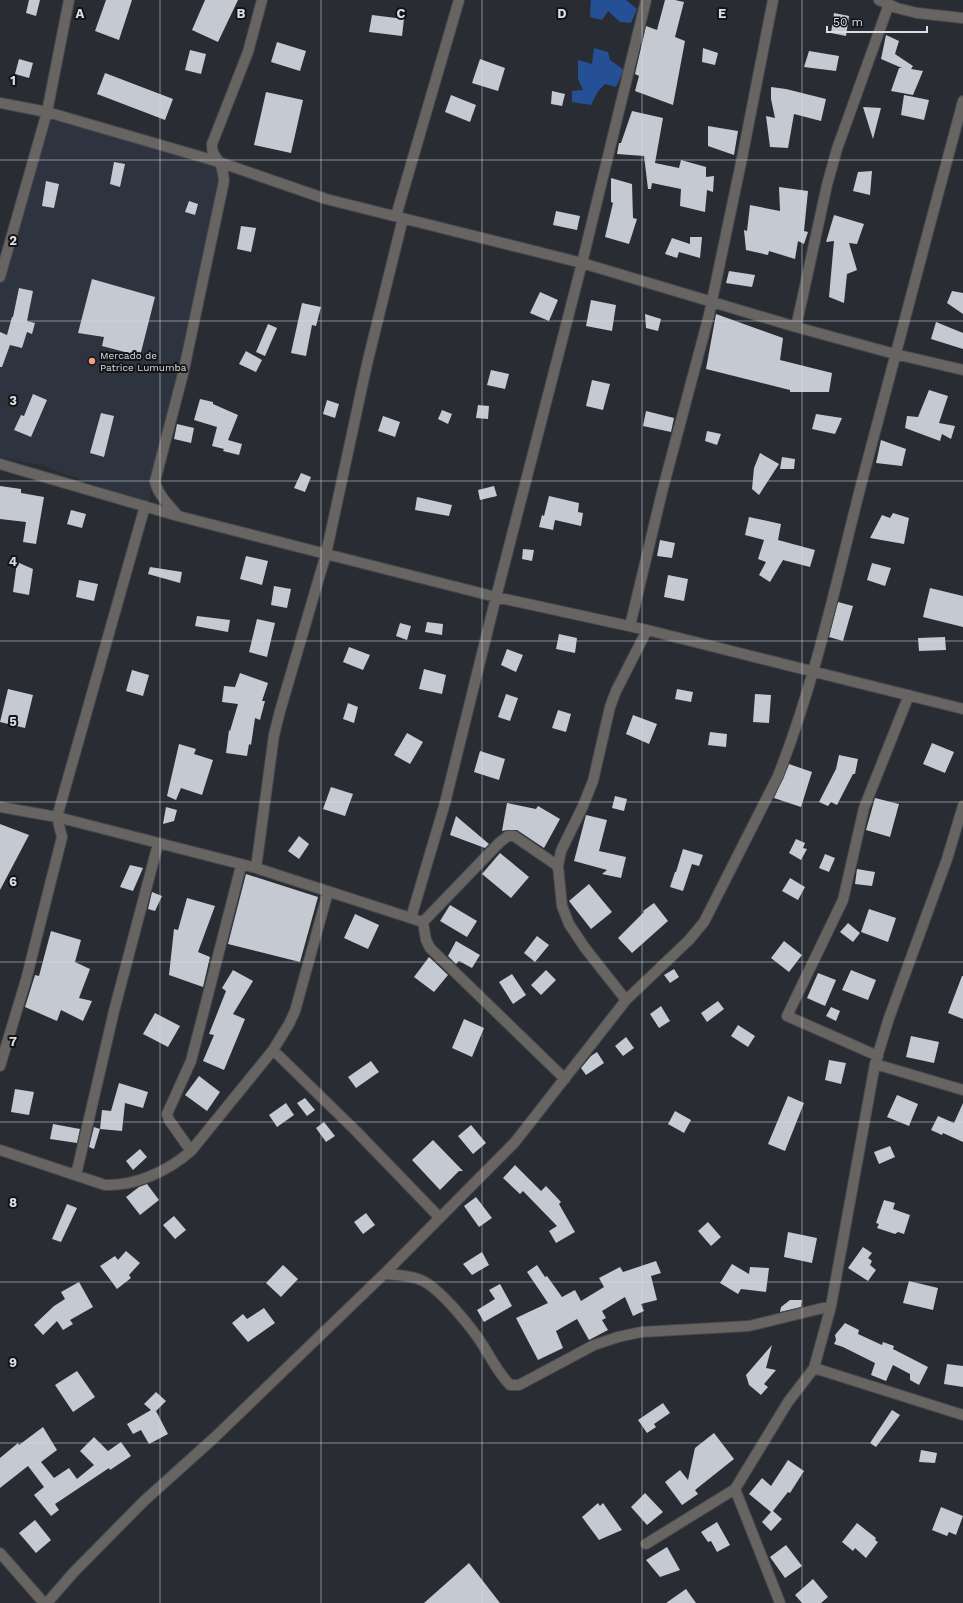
<svg xmlns="http://www.w3.org/2000/svg" width="963" height="1603" font-family="'Work Sans',sans-serif">
	<style>
		.built { fill: #2d343f }
		.forest { fill: #265096 }
		.building { fill: #c5cad2 }
		.lines { fill: none; stroke-linecap: round; stroke-linejoin: round }
		.street-casing { stroke: #45484e; stroke-width: 12 }
		.street { stroke: #676462; stroke-width: 10 }
		.grid { fill: none; stroke: #dbdde1; stroke-width: 1; stroke-opacity: 0.55 }
		.poi-dot { fill: #f39f84; stroke: #131417; stroke-width: 1.5 }
		.labels { text-anchor: middle; stroke-width: 4; stroke-linejoin: round; paint-order: stroke }
		.poi-label { font-size: 10px; fill: #dbdde1; stroke: #131417; text-anchor: start }
		.grid-label { font-size: 13px; text-anchor: middle; font-weight: bold; fill: #dbdde1; stroke: #131417; stroke-width: 4; stroke-linejoin: round; paint-order: stroke }
	</style>
	<rect width="100%" height="100%" fill="#292c32"/>
	<path class="built" d="M41,116L230,171L148,504L41,465L0,458V263Z"/>
	<path class="forest" d="M591,0H626L637,9L631,23L620,22L608,11L602,20L590,17Z
		M594,48L608,52L610,60L624,70L616,87L605,84L598,91L591,105L572,102V91L583,90L578,79V60L592,64Z"/>
	<path class="building" d="M29,0H40L36,16L26,13Z
		M106,0H132L119,40L95,31Z
		M205,0H238L218,42L192,30Z
		M665,0H675L684,2L675,37L685,41L673,105L635,91L639,76L635,74L646,26L657,30Z
		M834,13L849,16L846,36L831,33Z
		M372,15L404,19L402,36L369,32Z
		M886,35L899,41L895,54L913,66L911,69L923,71L913,95L891,91L899,68H902L881,59Z
		M277,42L306,51L300,71L271,62Z
		M703,48L718,53L715,65L702,62Z
		M190,50L206,54L201,74L185,70Z
		M809,51L839,56L836,71L804,67Z
		M19,59L33,63L29,78L15,74Z
		M480,59L505,68L498,91L472,83Z
		M105,73L173,99L165,120L97,94Z
		M771,87L786,89L826,99L821,121L794,114L788,148L770,147L766,116L775,118L771,99Z
		M552,91L565,94L562,106L551,104Z
		M266,92L303,100L291,153L254,145Z
		M451,95L476,105L470,122L445,112Z
		M904,95L929,100L924,120L901,115Z
		M863,107L881,108L873,139Z
		M632,111L663,118L655,163L679,168L681,160L706,167V177L714,176L713,192L707,190L705,212L680,206L681,189L652,183L651,189H648L644,156L617,154L619,143H621Z
		M708,126L738,131L734,155L708,146Z
		M114,162L125,164L120,187L110,184Z
		M872,171L870,195L853,191L858,172Z
		M611,178L632,184L633,218L637,219L629,244L605,237L613,203L611,202Z
		M46,181L59,184L54,208L42,206Z
		M779,187L808,191L804,231L808,232L804,244L798,241L795,259L769,251L768,255L746,250L744,230L747,231L750,205L780,211Z
		M189,201L198,204L195,215L185,212Z
		M556,211L580,216L577,230L553,225Z
		M834,215L864,224L857,244L849,243L857,270L847,274L844,303L829,297L834,241L826,242Z
		M241,226L256,228L251,252L237,249Z
		M690,237H702L700,258L679,252L677,258L665,254L672,238L690,244Z
		M729,271L755,275L752,287L726,283Z
		M92,279L155,297L140,356L102,346L104,337L78,333Z
		M19,288L33,291L27,321L35,323L32,334L27,332L22,348L10,345L2,367H0V332L7,335L12,317H13Z
		M952,291L963,293V314L947,303Z
		M540,292L558,300L549,321L530,313Z
		M591,300L616,305L612,331L586,326Z
		M302,303L321,307L316,326L312,325L306,356L291,353Z
		M645,314L661,319L658,331L646,328Z
		M716,314L783,338L780,360L832,373L829,392H790V390L706,369Z
		M936,322L963,333V349L931,339Z
		M268,324L277,328L265,356L256,352Z
		M246,351L262,360L256,372L239,364Z
		M491,370L509,374L505,389L487,385Z
		M592,380L610,384L603,410L586,406Z
		M929,390L948,396L939,423L955,426L951,439L942,434L940,441L905,428L907,416L918,417Z
		M33,394L47,400L31,437L14,430L21,415L24,416Z
		M200,399L213,402V404L238,415L228,440L242,444L239,455L223,451L224,449L212,446L217,427L194,420Z
		M327,400L339,404L335,418L323,414Z
		M478,405L489,406L488,419L476,418Z
		M442,410L452,414L448,424L438,419Z
		M646,411L674,418L671,432L643,426Z
		M101,413L114,416L104,457L90,453Z
		M816,414L842,418L835,434L812,429Z
		M383,416L400,422L395,437L378,431Z
		M177,424L194,428L191,443L174,439Z
		M707,431L721,434L717,445L705,441Z
		M881,440L906,449L902,466L876,463Z
		M760,453L779,464L759,495L752,489L754,468Z
		M782,457L795,459L794,469H780Z
		M301,473L311,477L305,492L294,488Z
		M0,486L21,489V493L44,497L36,544L23,542L26,522L0,519Z
		M494,486L497,496L480,500L478,490Z
		M549,496L579,503L578,512L583,513L581,526L555,520L553,530L539,527L542,515L544,516Z
		M417,497L452,505L449,516L415,510Z
		M71,510L86,514L82,528L67,524Z
		M893,513L909,518L904,544L870,538L882,515L890,518Z
		M749,517L781,524L778,540L815,550L810,567L783,560L770,582L759,575L766,562L758,559L764,540L745,535Z
		M660,540L675,543L672,558L657,556Z
		M523,549L534,550L532,561L522,559Z
		M246,556L268,561L262,585L240,579Z
		M17,562L33,569L29,595L13,592Z
		M872,563L891,568L885,586L867,580Z
		M150,567L182,572L180,583L148,574Z
		M668,575L688,579L684,601L664,597Z
		M79,580L98,584L94,601L76,597Z
		M274,586L291,589L287,608L271,605Z
		M930,588L963,596V627L923,617Z
		M838,602L853,606L843,641L829,637Z
		M197,616L230,620L228,632L195,626Z
		M257,619L275,623L267,657L249,652Z
		M427,622L443,624L442,635L425,632Z
		M400,623L411,626L407,640L396,636Z
		M559,634L577,638L575,653L556,649Z
		M945,637L946,650L919,651L918,638Z
		M349,647L370,655L363,670L343,662Z
		M507,649L523,655L516,672L501,665Z
		M424,669L446,675L442,694L419,689Z
		M132,670L149,675L143,696L126,691Z
		M240,673L268,683L262,701H265L260,720L255,718L251,745L249,744L247,756L226,753L229,730L230,731L238,704L222,702L224,686L235,687Z
		M8,689L33,695L25,728L0,722Z
		M677,689L693,692L691,702L675,699Z
		M506,694L518,698L510,721L498,717Z
		M755,694L771,695L769,723L753,722Z
		M348,703L358,707L354,723L343,719Z
		M558,710L571,714L566,732L552,728Z
		M633,715L657,724L649,744L626,734Z
		M710,732L727,734L726,747L708,745Z
		M407,733L423,742L410,764L394,755Z
		M932,743L954,752L945,773L923,764Z
		M179,744L196,749L194,754L213,760L202,795L181,788L176,800L167,796Z
		M480,751L505,759L499,780L474,772Z
		M839,755L858,759L855,774H853L837,805L831,802L828,806L819,802L836,769Z
		M789,764L812,772L801,807L774,798Z
		M331,787L353,794L345,816L323,809Z
		M615,796L627,799L624,811L612,808Z
		M875,798L899,804L890,837L866,830Z
		M507,803L536,809L538,806L560,819L544,848L517,830H508L502,831Z
		M166,807L177,810L174,821L163,824Z
		M586,815L607,820L599,851L626,857L621,878L602,874L607,870L574,861Z
		M456,816L489,844L485,848L450,835Z
		M0,824L29,835L0,890Z
		M299,836L309,844L299,859L288,851Z
		M796,839L805,843L803,848L807,849L801,860L789,853Z
		M683,849L703,855L699,866L692,864L683,891L670,887L675,872H676Z
		M500,853L529,877L511,898L482,874Z
		M825,854L835,858L829,872L819,868Z
		M130,865L143,868L133,891L120,887Z
		M857,869L875,872L872,886L855,884Z
		M246,874L318,897L300,962L228,944Z
		M790,878L805,887L798,900L782,891Z
		M589,884L612,912L591,929L569,901Z
		M152,892L162,896L155,911L148,909Z
		M187,898L215,906L198,952L210,957L203,987L169,975L174,929L178,930Z
		M654,903L668,921L632,953L618,938L644,912L643,911Z
		M450,905L477,921L467,937L440,921Z
		M869,909L896,918L888,942L861,932Z
		M355,914L379,925L368,949L344,938Z
		M848,923L860,933L853,942L840,932Z
		M51,931L81,940L75,962L90,969L79,998L92,1001L83,1021L61,1010L57,1021L25,1007L35,975L39,976Z
		M537,936L549,945L535,962L524,953Z
		M456,941L480,955L472,968L459,961L456,964L448,956Z
		M784,941L802,955L789,972L771,958Z
		M429,957L448,975L434,992L414,977Z
		M674,969L679,977L670,983L664,975Z
		M233,970L253,981L233,1014L245,1019L224,1070L203,1061L214,1035L209,1034L226,991L222,988Z
		M546,970L556,980L541,995L531,985Z
		M851,970L876,980L868,1000L842,990Z
		M818,973L836,980L825,1006L807,998Z
		M512,974L526,995L513,1004L499,982Z
		M962,976H963V1019L948,1013Z
		M718,1001L724,1009L707,1022L701,1013Z
		M661,1006L670,1021L659,1028L650,1014Z
		M831,1007L840,1011L836,1021L826,1016Z
		M155,1013L180,1026L168,1047L143,1034Z
		M464,1019L484,1028L472,1057L452,1048Z
		M738,1025L755,1036L748,1047L731,1036Z
		M911,1036L939,1042L934,1063L906,1057Z
		M626,1037L634,1048L623,1056L615,1046Z
		M597,1052L604,1063L586,1075L581,1068L591,1056Z
		M829,1060L846,1063L841,1084L825,1080Z
		M371,1061L379,1072L356,1088L348,1077Z
		M199,1076L220,1092L207,1111L185,1095Z
		M119,1083L148,1092L143,1108L125,1103L122,1131L100,1129L102,1110L111,1111Z
		M15,1089L34,1092L29,1115L11,1112Z
		M897,1095L918,1104L909,1126L887,1117Z
		M788,1096L804,1103L785,1151L768,1144Z
		M305,1098L315,1110L307,1116L297,1103Z
		M286,1103L294,1115L277,1127L269,1115Z
		M963,1103V1142L943,1133L942,1135L931,1130L938,1116L954,1123Z
		M675,1111L691,1120L684,1133L668,1124Z
		M324,1122L335,1136L326,1142L316,1128Z
		M53,1124L80,1129L77,1143L50,1139Z
		M471,1125L486,1143L473,1154L458,1136Z
		M94,1127L100,1129L94,1149L89,1147Z
		M433,1140L463,1171H459L440,1190L412,1160Z
		M890,1146L895,1157L879,1164L874,1152Z
		M140,1149L147,1157L133,1170L126,1161Z
		M515,1165L541,1191L546,1186L561,1202L559,1204L575,1232L556,1243L549,1231L557,1226L523,1191L520,1194L503,1178Z
		M147,1184L159,1200L140,1215L126,1197L139,1187Z
		M476,1197L492,1218L479,1227L464,1206Z
		M884,1200L895,1203L893,1209L910,1215L904,1234L898,1232L895,1234L877,1228L879,1224L876,1223Z
		M67,1204L77,1208L61,1242L52,1239Z
		M366,1213L375,1225L363,1234L354,1222Z
		M174,1216L186,1230L175,1239L163,1225Z
		M708,1222L721,1237L711,1246L698,1231Z
		M788,1232L817,1238L812,1263L784,1257Z
		M863,1247L872,1253L868,1258L872,1261L870,1265L876,1270L868,1281L848,1268Z
		M126,1251L140,1263L129,1275L131,1278L117,1289L100,1266L115,1256L118,1260Z
		M482,1252L489,1265L472,1275L463,1264Z
		M656,1261L661,1273L651,1276L657,1300L641,1304L644,1311L633,1316L625,1297L602,1311L606,1318L602,1320L608,1330L589,1340L577,1319L556,1331L563,1348L538,1360L516,1318L548,1303L527,1272L537,1265L545,1277L547,1276L562,1297L575,1290L581,1301L604,1287L599,1278L620,1267L623,1272Z
		M732,1264L749,1274L750,1267L769,1268L766,1292L741,1289L738,1294L720,1283Z
		M283,1265L298,1279L281,1297L266,1283Z
		M909,1281L938,1288L933,1310L903,1303Z
		M79,1282L93,1307L70,1320L73,1324L63,1330L57,1321L43,1335L34,1325L54,1306L65,1299L61,1292Z
		M500,1284L512,1306L484,1322L477,1310L495,1299L489,1290Z
		M790,1300H802L801,1307L780,1312L781,1307Z
		M264,1308L275,1323L248,1342L232,1323L243,1314L247,1319Z
		M845,1323L859,1330L858,1334L882,1345L883,1342L894,1346L893,1349L928,1367L919,1385L910,1380V1374L893,1365L886,1381L871,1375L875,1363L843,1347L834,1344L836,1340L835,1335Z
		M772,1345L766,1368L776,1370L764,1384L768,1387L761,1395L749,1385L746,1375Z
		M947,1364L963,1366V1387L944,1384Z
		M77,1371L95,1397L73,1412L55,1385Z
		M156,1392L166,1401L156,1411L168,1434L149,1444L141,1430L133,1434L127,1424L151,1410L144,1404Z
		M663,1403L670,1413L654,1424L656,1427L647,1433L638,1420Z
		M892,1410L900,1415L876,1447L870,1443Z
		M43,1427L57,1450L41,1462L54,1478L69,1468L77,1479L94,1465L80,1451L94,1437L108,1451L121,1442L131,1456L110,1470L109,1468L55,1504L59,1510L51,1516L34,1495L44,1487L28,1466L0,1488V1458L18,1443L19,1445Z
		M714,1433L734,1459L695,1490L698,1494L682,1505L665,1482L680,1470L688,1480L695,1448Z
		M921,1450L937,1453L935,1463L919,1462Z
		M788,1460L804,1471L790,1493L788,1492L773,1511L782,1519L771,1531L762,1522L771,1512L749,1494L762,1478L771,1486Z
		M645,1493L663,1512L647,1525L631,1507Z
		M598,1503L600,1506L603,1503L622,1530L599,1540L582,1517Z
		M941,1507L963,1516L956,1535L949,1532L947,1536L932,1530Z
		M35,1520L51,1540L36,1553L19,1533Z
		M717,1522L730,1545L717,1552L711,1541L708,1542L701,1532Z
		M857,1523L876,1538L875,1540L878,1542L866,1558L855,1548L853,1551L842,1542Z
		M786,1545L802,1566L785,1578L770,1557Z
		M667,1547L680,1570L660,1577L646,1560Z
		M469,1563L500,1603H424Z
		M813,1579L828,1597L821,1603H802L795,1595Z
		M686,1589L696,1603H666Z"/>
	<g class="lines">
		<defs>
			<path id="street" d="M879,0L897,8L917,13L963,18
				M0,103L47,112L219,162L326,199L582,263L796,327L895,354L963,370
				M396,216L459,0
				M0,277L47,112L69,0
				M796,327L827,185L837,149L889,4
				M0,464L178,516L326,554L496,597L647,630L963,709
				M178,516C170,506 157,494 155,481L183,374L224,181C223,174 223,168 219,162C214,154 212,154 212,144L248,52L262,0
				M630,626L662,492L709,315L742,158L773,0
				M0,807L57,817L256,868L423,922
				M256,868L274,735L280,711L326,554L367,364L403,218
				M411,918L445,803L496,597L582,263L646,0
				M423,922L426,940L430,948L565,1079
				M423,922L500,842L508,836H514L558,866
				M626,1000L585,948L569,924L562,906L558,866L561,851L583,806L593,781L610,707L616,691L647,630
				M273,1050L356,1131L440,1218
				M878,1056L787,1016L843,900L864,808L909,695
				M875,1064L963,1090
				M0,1066L26,980L62,837L57,817L145,506
				M0,1150L105,1185C136,1186 168,1171 191,1151L273,1050L289,1024L295,1011L328,892
				M191,1151L169,1120L167,1114L191,1061L241,866
				M76,1175L114,1011L158,844
				M384,1274C396,1275 410,1275 421,1280C440,1288 473,1329 484,1347C492,1360 499,1374 510,1385H519L594,1345L618,1337L641,1332L749,1326L831,1306
				M814,1368L963,1415
				M735,1489L780,1603
				M646,1544L735,1489L788,1402L814,1368L831,1306L875,1064L889,1018L947,859L963,806
				M0,1553L44,1603
				M47,1603L73,1573L144,1501L214,1438L384,1274L515,1142L626,1000L689,940L704,922L778,776C815,682 836,583 861,485C894,357 929,229 963,101"/>
		</defs>
		<use href="#street" class="street-casing"/>
		<use href="#street" class="street"/>
	</g>
	<path class="grid" d="M160,0V1603M321,0V1603M482,0V1603M642,0V1603M802,0V1603M0,160H963M0,321H963M0,481H963M0,641H963M0,802H963M0,962H963M0,1122H963M0,1282H963M0,1443H963"/>
	<circle class="poi-dot" cx="92" cy="361" r="4"/>
	<g class="labels">
		<g class="poi-label">
			<text x="100" y="359">Mercado de<tspan x="100" dy="12">Patrice Lumumba</tspan></text>
		</g>
	</g>
	<g class="grid-label">
		<text x="80" y="18">A</text>
		<text x="241" y="18">B</text>
		<text x="401" y="18">C</text>
		<text x="562" y="18">D</text>
		<text x="722" y="18">E</text>
		<text x="13" y="85">1</text>
		<text x="13" y="245">2</text>
		<text x="13" y="405">3</text>
		<text x="13" y="566">4</text>
		<text x="13" y="726">5</text>
		<text x="13" y="886">6</text>
		<text x="13" y="1046">7</text>
		<text x="13" y="1207">8</text>
		<text x="13" y="1367">9</text>
	</g>
	<path d="M827 26v6h100v-6" fill="none" stroke="#dbdde1" stroke-width="2"/>
	<text x="833" y="26" font-size="12" fill="#dbdde1" stroke="#131417" stroke-width="3" paint-order="stroke">50 m</text>
</svg>
